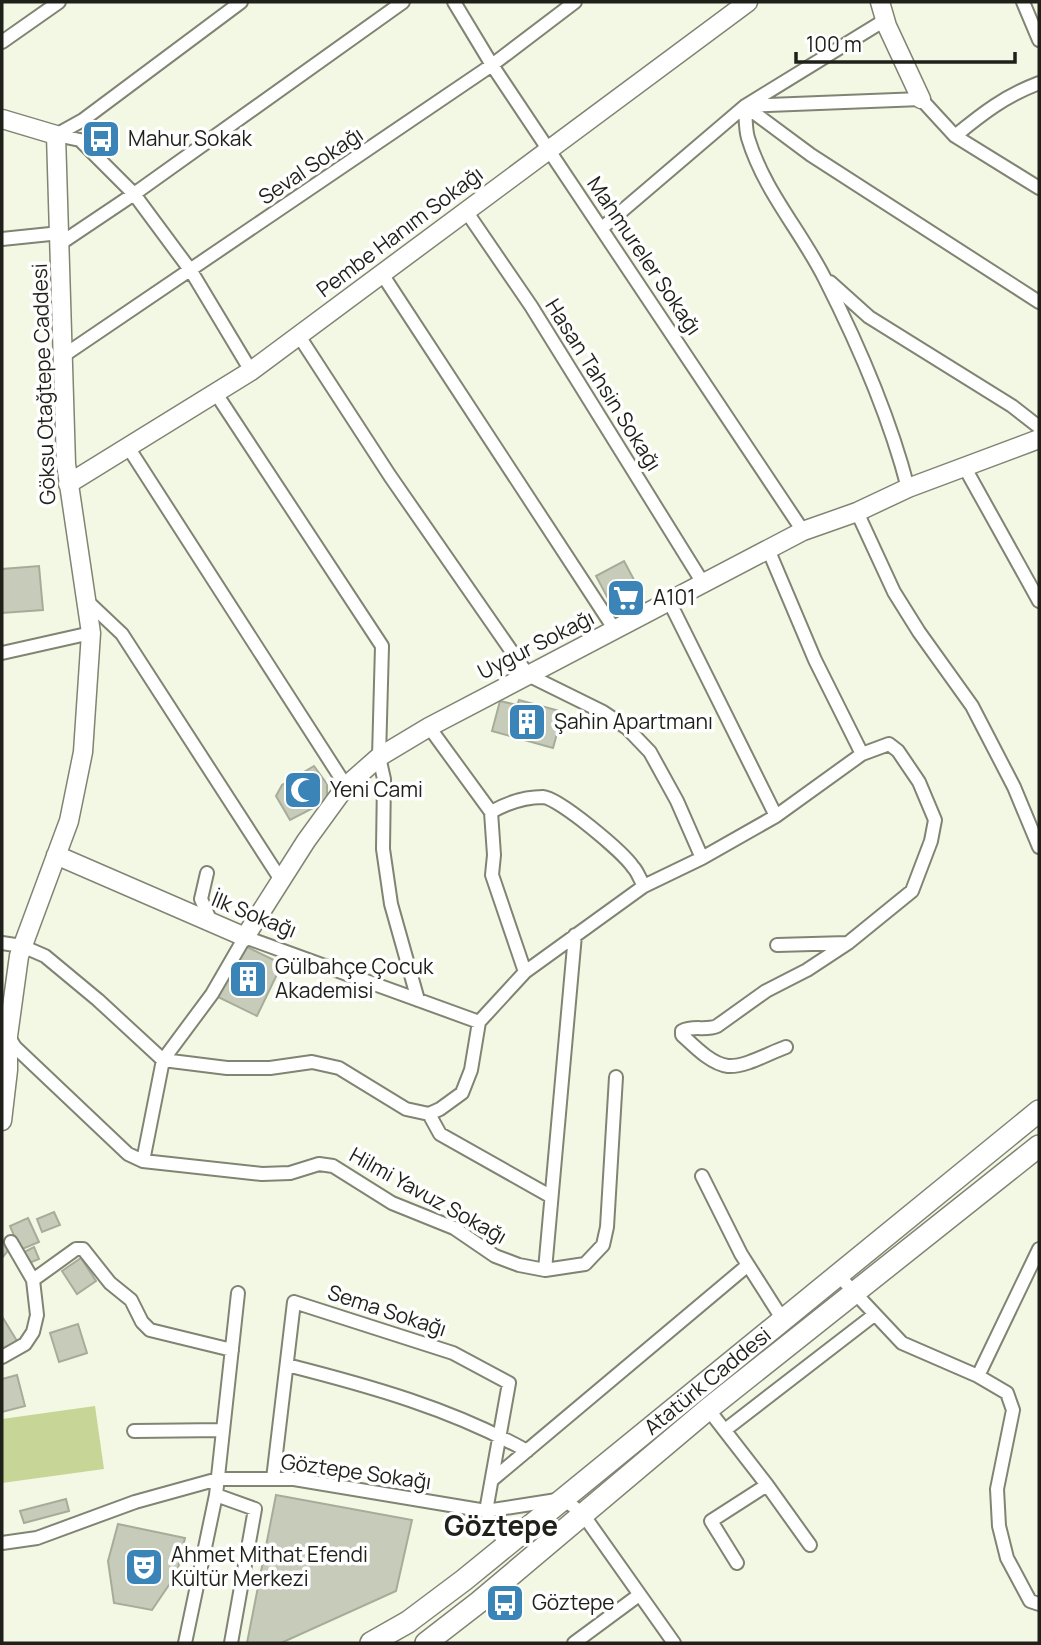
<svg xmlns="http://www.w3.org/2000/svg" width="1041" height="1645" font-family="Manrope,sans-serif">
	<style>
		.green { fill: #c7d696 }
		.building { fill: #c7ccba; stroke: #a7ac9a; stroke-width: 2 }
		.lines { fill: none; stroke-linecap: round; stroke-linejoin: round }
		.street-casing { stroke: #808473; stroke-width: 16 }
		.secondary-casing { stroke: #808473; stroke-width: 21 }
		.primary-casing { stroke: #808473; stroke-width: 24 }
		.street { stroke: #fff; stroke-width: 12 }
		.secondary { stroke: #fff; stroke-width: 18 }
		.primary { stroke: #fff; stroke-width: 21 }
		.labels { text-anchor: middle; stroke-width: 7; stroke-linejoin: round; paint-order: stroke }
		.poi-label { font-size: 21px; fill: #1e2019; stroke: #fff; text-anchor: start }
		.street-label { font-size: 21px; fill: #1e2019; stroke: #fff }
		.district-label { font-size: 28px; font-weight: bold; fill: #1e2019; stroke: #fff }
	</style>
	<rect width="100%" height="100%" fill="#f3f8e4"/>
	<path class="green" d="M95,1406L104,1469L2,1483V1419Z"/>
	<path class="building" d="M624,561L641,593L613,608L596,576Z
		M39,566L43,610L2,613V569Z
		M519,700L563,712L553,748L492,731L500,701L517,705Z
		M314,766L327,784V801L290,820L276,796L282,785Z
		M241,944L282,964L257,1016L212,994Z
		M54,1212L60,1225L42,1232L37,1219Z
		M28,1218L39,1242L20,1250L10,1226Z
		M2,1239L11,1247L2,1258Z
		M34,1247L39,1259L27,1264L22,1253Z
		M81,1258L96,1281L77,1294L62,1271Z
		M3,1318L17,1341L2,1351V1319Z
		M78,1324L87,1353L59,1362L50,1333Z
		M17,1375L25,1406L2,1412V1379Z
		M276,1495L412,1520L396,1591L281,1643H247Z
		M66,1499L69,1511L24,1523L20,1511Z
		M118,1524L185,1538L177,1573L152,1610L114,1603L108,1561Z"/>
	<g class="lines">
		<defs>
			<path id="street" d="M454,2L492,65L803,531
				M1023,2L1039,40
				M2,42L59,2
				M745,106C746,116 745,128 748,138C764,191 801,231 825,279C859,346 889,415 908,488
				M745,106L811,155L1039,302
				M746,106L921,99L955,136L1039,188
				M56,135L80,140L134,194L191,271L251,371
				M56,135L83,120L241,2
				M955,136C983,113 1005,96 1039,83
				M466,211L531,306L703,583
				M602,228L745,106L885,20
				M2,239L60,233
				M61,243L134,194L403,2
				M382,274L615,630
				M830,282L869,317L1012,406L1039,427
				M299,336L390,476L528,675L603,712L627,728L650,752L677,801L702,858
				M63,356L492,65L575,2
				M215,392L382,646L379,757L384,779L383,849L391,904L418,1000
				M128,447L346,786
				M965,468L1039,601
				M857,512L894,592L919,632L972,706L1014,787L1039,847
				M768,549L815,660L862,754
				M86,600L122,634L281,880
				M669,601L776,816
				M2,653L91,633
				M429,727L491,812L494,855L492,875L525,972
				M491,812C507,803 524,797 543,797C559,798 623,852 633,867C638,872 640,880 644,886
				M207,873L201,899L211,922
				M2,943L22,946L45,956L98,1000L163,1060L227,1068H270L312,1062L339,1068L406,1109L429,1114L440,1109L462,1093L471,1070L479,1022L525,972L644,886L702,858L776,816L862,754L889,744L898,751L919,782L935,820L931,841L912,891L848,943L807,970L766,991L717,1026C706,1031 693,1025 682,1031V1035C694,1046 711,1064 728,1066C746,1067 769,1053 786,1047
				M777,945L847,943
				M8,1036L15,1047L128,1154L143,1161L262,1174L290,1173L319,1164L333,1166L392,1203L454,1228L495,1256L519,1265L545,1270L585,1264L603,1245L607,1227L616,1077
				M429,1114L440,1134L550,1196
				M143,1161L163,1060L212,994L245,937L479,1022
				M702,1176L741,1254L783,1320
				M545,1270L575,935
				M839,1276L902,1343L978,1376L1007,1393L1013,1410L997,1489L999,1526L1007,1558L1030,1601L1039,1604
				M33,1280L76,1249H83L110,1283L131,1300L142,1322L150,1330L232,1350
				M2,1357L25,1344L33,1332L37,1315L33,1280L11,1242
				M287,1365C370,1386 452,1409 527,1451
				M978,1376L1039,1249
				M708,1409L767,1485L711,1521L737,1563
				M725,1430L874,1315
				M134,1431L223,1430
				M273,1479L294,1302L453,1353L509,1383L486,1511
				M492,1480L748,1265
				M767,1485L810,1545
				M216,1495L255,1509L231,1643
				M486,1511L506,1545
				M2,1543L37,1538L135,1502L218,1479H294L486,1511L563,1499L582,1513L674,1643
				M185,1643L216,1495L238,1293
				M574,1643L639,1595"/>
			<path id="secondary" d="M880,2L887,26L921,99
				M2,119L56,135L66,464L91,633L83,752L69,821L19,956L8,1036V1070L2,1121
				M68,484L251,371L748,2
				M56,855L245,937L306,841L346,786L379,757L429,727L803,531L857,512L908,488L1039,439"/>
			<g id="primary">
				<path id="s1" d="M371,1643L408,1622L464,1580L1039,1111"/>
				<path d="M426,1643L479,1602L708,1409L1039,1146"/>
			</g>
		</defs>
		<use href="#street" class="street-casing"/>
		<use href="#secondary" class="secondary-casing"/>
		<use href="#primary" class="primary-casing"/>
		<use href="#street" class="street"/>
		<use href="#secondary" class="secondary"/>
		<use href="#primary" class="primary"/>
	</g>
	<defs>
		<symbol id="bus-square" viewBox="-11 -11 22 22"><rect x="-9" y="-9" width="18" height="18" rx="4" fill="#3b84b8" stroke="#fff"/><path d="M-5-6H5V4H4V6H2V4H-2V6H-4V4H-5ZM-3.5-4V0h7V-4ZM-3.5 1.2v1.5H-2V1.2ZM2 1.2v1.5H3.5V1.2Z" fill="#fff"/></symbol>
		<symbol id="supermarket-square" viewBox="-11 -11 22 22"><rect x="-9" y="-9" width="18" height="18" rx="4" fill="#3b84b8" stroke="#fff"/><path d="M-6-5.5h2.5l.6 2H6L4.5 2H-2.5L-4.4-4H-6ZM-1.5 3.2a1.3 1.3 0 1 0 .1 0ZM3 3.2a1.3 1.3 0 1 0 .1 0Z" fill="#fff"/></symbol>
		<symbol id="building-square" viewBox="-11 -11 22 22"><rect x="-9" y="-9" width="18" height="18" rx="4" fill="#3b84b8" stroke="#fff"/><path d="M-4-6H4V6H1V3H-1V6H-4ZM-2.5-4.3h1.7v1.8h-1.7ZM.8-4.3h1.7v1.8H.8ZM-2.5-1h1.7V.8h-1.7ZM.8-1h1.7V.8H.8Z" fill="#fff"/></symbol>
		<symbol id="mosque-square" viewBox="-11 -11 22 22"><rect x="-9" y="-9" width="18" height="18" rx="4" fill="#3b84b8" stroke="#fff"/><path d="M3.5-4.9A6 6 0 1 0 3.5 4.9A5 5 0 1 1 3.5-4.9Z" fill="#fff"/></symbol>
		<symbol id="theatre-square" viewBox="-11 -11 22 22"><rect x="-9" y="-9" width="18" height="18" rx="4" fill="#3b84b8" stroke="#fff"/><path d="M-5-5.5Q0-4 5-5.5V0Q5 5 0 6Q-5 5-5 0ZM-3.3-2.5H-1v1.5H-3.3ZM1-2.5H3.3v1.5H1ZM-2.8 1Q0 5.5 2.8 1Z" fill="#fff"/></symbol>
	</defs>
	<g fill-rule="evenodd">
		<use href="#bus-square" x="79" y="117" width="44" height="44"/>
		<use href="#supermarket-square" x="604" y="576" width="44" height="44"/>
		<use href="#building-square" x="505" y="700" width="44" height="44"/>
		<use href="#mosque-square" x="281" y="768" width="44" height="44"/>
		<use href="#building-square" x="226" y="957" width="44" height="44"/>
		<use href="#theatre-square" x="122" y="1545" width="44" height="44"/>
		<use href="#bus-square" x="483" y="1581" width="44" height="44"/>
	</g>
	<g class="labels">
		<g class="poi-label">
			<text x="128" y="146">Mahur Sokak</text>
			<text x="653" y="605">A101</text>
			<text x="554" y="729">Şahin Apartmanı</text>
			<text x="330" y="797">Yeni Cami</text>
			<text x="275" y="974">Gülbahçe Çocuk<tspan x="275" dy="24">Akademisi</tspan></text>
			<text x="171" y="1562">Ahmet Mithat Efendi<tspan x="171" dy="24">Kültür Merkezi</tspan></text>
			<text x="532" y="1610">Göztepe</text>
		</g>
		<g class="street-label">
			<text transform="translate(311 166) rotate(-34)" y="7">Seval Sokağı</text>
			<text transform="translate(400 232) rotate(-37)" y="7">Pembe Hanım Sokağı</text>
			<text transform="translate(644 256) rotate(56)" y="7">Mahmureler Sokağı</text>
			<text transform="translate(44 384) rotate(-92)" y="7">Göksu Otağtepe Caddesi</text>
			<text transform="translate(603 385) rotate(58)" y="7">Hasan Tahsin Sokağı</text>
			<text transform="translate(536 645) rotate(-27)" y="7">Uygur Sokağı</text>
			<text transform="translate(254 915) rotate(22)" y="7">İlk Sokağı</text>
			<text transform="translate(428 1196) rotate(29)" y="7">Hilmi Yavuz Sokağı</text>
			<text transform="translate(387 1311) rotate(18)" y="7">Sema Sokağı</text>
			<text dy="7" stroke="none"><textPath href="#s1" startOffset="427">Atatürk Caddesi</textPath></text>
			<text transform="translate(356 1472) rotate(8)" y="7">Göztepe Sokağı</text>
		</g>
		<g class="district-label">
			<text x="501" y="1536">Göztepe</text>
		</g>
	</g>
	<rect width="1041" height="1645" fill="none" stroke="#1e2019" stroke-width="7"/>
	<path d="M796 52v10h219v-10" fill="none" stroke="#1e2019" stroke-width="3.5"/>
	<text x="806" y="52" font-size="21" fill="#1e2019" stroke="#ffffff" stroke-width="5" paint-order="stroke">100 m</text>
</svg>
